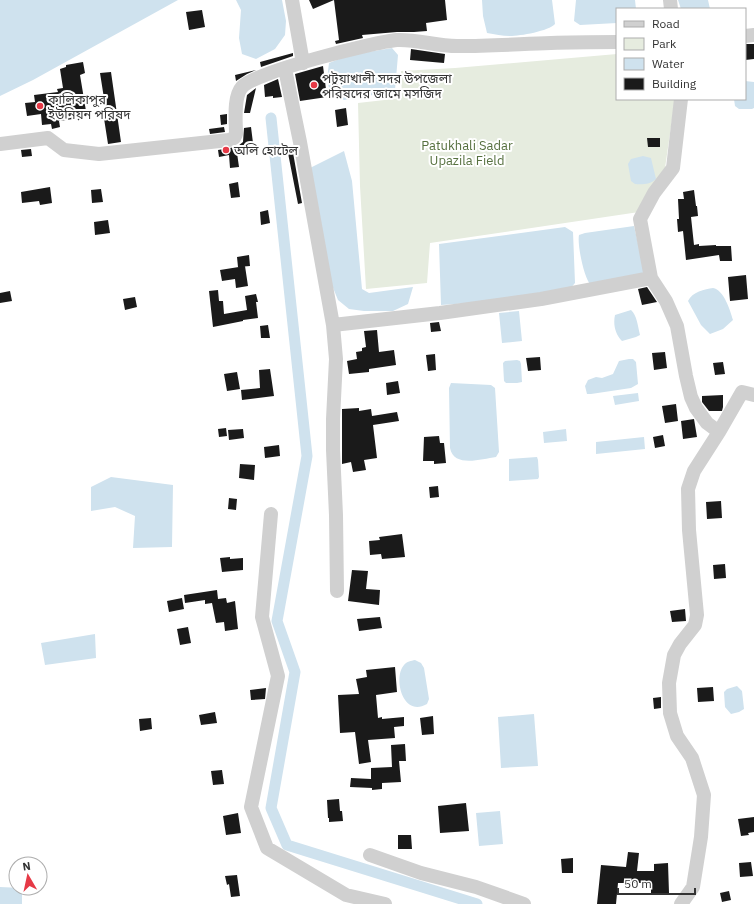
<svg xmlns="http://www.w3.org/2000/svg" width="754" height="904" font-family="'IBM Plex Sans','Noto Sans Bengali',sans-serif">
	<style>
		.green { fill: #e6ecdf }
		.water { fill: #cfe2ee }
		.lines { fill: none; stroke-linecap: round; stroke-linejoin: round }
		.canal { stroke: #cfe2ee; stroke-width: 11 }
		.building { fill: #1a1a1a }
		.minor { stroke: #d0d0d0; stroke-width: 14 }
		.poi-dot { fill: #e63946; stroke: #fff; stroke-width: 1.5 }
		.labels { text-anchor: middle; stroke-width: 4; stroke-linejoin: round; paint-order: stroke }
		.poi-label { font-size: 13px; fill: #333; stroke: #fff; text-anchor: start }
		.park-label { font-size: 13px; fill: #56703f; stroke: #fff }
	</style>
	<rect width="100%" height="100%" fill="#fff"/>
	<path class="green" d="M617,54V99H675L665,168L639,212L430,243L427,283L366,289L360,186L358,103L402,98L401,71L455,68Z"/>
	<path class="water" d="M0,0H178L33,80L0,96Z
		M236,0H282L286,21L285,35L275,49L256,59L242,54L239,38L241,10Z
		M482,0H552L555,24C549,31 520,36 510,36C502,36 495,34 487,33L483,16Z
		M576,0H635L636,9H617V23L580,25L574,21Z
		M678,0H708L710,9H681Z
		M392,48L398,55L395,90L390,92L344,100C340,98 335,97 333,94C325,86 328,72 329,63L350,55Z
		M745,81L754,82V108L752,109H739L735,106L734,99H745Z
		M344,151L352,181L362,289L369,293L413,287L408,304L393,311H364L349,309L338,300L327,273L310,168Z
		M643,156L651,158L656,179C651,184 642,185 635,184L631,181L628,164L631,159Z
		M634,226L645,274L591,285C584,279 577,244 579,235L585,233Z
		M565,227L573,232L575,283L569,290L483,302L441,305L439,244Z
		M713,288C724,290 730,310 733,320L723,329L710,334L701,325L688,301C692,292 705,289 713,288Z
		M631,310C637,315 638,327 640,335L636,337L622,341C615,334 613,324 615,315Z
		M519,311L522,341L502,343L499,313Z
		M629,359H633L636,362L638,384L631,388L591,394H587L585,386L588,380L596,377L602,378L613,374L619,361Z
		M517,360L520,361L521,364L522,382L517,383H506L504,381L503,363L505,361Z
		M451,383L491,385L495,388L499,452L496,457C481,459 454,468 450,448L449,388Z
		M638,393L639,401L615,405L613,396Z
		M566,429L567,441L544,443L543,432Z
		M644,437L645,449L596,454V442Z
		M537,457L538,460L539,477L538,479L509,481V459Z
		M111,477L173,485L172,547L133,548L135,516L115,507L91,511V487Z
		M95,634L96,658L45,665L41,643Z
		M415,660L421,663L424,668L429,699L427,704C402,718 393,677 404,665C407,661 411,661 415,660Z
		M737,686L742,691L744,709L739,712L731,714L725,707L724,692L727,689Z
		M534,714L538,766L501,768L498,717Z
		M500,811L503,844L479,846L476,813Z
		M0,887L22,888V904H0Z"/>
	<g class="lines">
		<path class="canal" d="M271,118L307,456L277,621L295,672L271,808L287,845L477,904"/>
	</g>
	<path class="building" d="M309,0H445L447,20L426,23L427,31L414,32H397L362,35L363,38L336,44L335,41L339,40L334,0L313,9Z
		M202,10L205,27L189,30L186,12Z
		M745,44H754V59L745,60Z
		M411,49L445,54L444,63L410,60Z
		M293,53V56L261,67L260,62Z
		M83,62L85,73L80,75L87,117L59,121L60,127L52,129L51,124L42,125L41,114L27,116L25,103L35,102L34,95L58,92L57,89L63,88L60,69L66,67V65Z
		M323,66L327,97L300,101L295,74Z
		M256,70L247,74L236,81L235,75Z
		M111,72L121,142L108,144L103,112L106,111L100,73Z
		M278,79L282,97L273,98V96L265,97L264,85Z
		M256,88L250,113H244L247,95Z
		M346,108L348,125L337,127L335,110Z
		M227,114V124L221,125L220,115Z
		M224,127L225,132L210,134L209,129Z
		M251,127L254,151L237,153L239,167L230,168L229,155L219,157L218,150L230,148L238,146L243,142L244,128Z
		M647,138H660V147H648Z
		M292,147L302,203L298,204L287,148Z
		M31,149L32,156L22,157L21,150Z
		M238,182L240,197L231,198L229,184Z
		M50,187L52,203L40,205L39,201L22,203L21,192Z
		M101,189L103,202L92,203L91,190Z
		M694,190L696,206H697L698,216L691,217L694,245L699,244V246L716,245V246H731L732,261H720L719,255L686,260L683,231L678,232L677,219H679L678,199H684L683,192Z
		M268,210L270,223L261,225L260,212Z
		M108,220L110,233L95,235L94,222Z
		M249,255L250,266L238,267L237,257Z
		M245,266L248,286L236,288L235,279L222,281L220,270Z
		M746,275L748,299L730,301L728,277Z
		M647,287L657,302L642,305L638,289Z
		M218,290L219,301H223L224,314L247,310L245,296L256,294L258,302H256L258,318L243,320V321L213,327L209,291Z
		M10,291L12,301L0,303V293Z
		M135,297L137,307L125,310L123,299Z
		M439,322L441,331L431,332L430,323Z
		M268,325L270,338H261L260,326Z
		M377,330L379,352L394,350L396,365L369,369V372L349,374L347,361L357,359L356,352L362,351V348L366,347L364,331Z
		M665,352L667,368L654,370L652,353Z
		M435,354L436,370L428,371L426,355Z
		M540,357L541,370L528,371L526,358Z
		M723,362L725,374L715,375L713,363Z
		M270,369L274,396L242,400L241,390L260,388L259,370Z
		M237,372L240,389L227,391L224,374Z
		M398,381L400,393L387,395L386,383Z
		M723,395V407L722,411H709L702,402V396Z
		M676,404L678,421L665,423L662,406Z
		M359,408V411L371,409L372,416L397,412L399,421L373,425L377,458L364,460L366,470L353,472L351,462L342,464V409Z
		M694,419L697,437L683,439L681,421Z
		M226,428L227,436L219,437L218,429Z
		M243,429L244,438L229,440L228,430Z
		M663,435L665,446L655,448L653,437Z
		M439,436L440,443H444L446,463L434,464V461H423L424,437Z
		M279,445L280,456L265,458L264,447Z
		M240,464L255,465L254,480L239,478Z
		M438,486L439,497L430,498L429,487Z
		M229,498L237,499L236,510L228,509Z
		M721,501L722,518L707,519L706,502Z
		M402,534L405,557L382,559L381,554L370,555L369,541L380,540L379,537Z
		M230,557V559L243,558V570L222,572L220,558Z
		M725,564L726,578L714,579L713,565Z
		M352,570L368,571L366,589L380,590L379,605L348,601Z
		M217,590L218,599L226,598L227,603L235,601L238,629L225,631L224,622L216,623L212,603L205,604V600L185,603L184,595Z
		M182,598L184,609L169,612L167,601Z
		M685,609L686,621L672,622L670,611Z
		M380,617L382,628L359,631L357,619Z
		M188,627L191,643L180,645L177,629Z
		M395,667L397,692L376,695L378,718L382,717V719L404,717V726L394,727L395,738L368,740L371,762L359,764L355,732L340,733L338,695L359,694L356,679L367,677L366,670Z
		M713,687L714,701L698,702L697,688Z
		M266,688L265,699L251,700L250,690Z
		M661,697V708L654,709L653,698Z
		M215,712L217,723L201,725L199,715Z
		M433,716L434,734L422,735L420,718Z
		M151,718L152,729L140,731L139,719Z
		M405,744L406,761H399L401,782L382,783V789L372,790V788L350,787L351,778L371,779V768L392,767L391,745Z
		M222,770L224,784L213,785L211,771Z
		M339,799L340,811H342L343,821L329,822V818H328L327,800Z
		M466,803L469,831L440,833L438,806Z
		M238,813L241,833L226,835L223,816Z
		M754,817V832L748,833L749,835L741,836L738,819Z
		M398,835H411L412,849H398Z
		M628,852L639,853L637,871H654V864L668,863L669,893H651V883H618L616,904H597L601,865L626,867Z
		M573,858V873H562L561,859Z
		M751,862L753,876L740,877L739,863Z
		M237,875L240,896L231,897L229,884L227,885L225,876Z
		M729,891L731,900L722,902L720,893Z"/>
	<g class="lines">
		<path class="minor" d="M292,0L303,63
			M670,0L671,9
			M745,36L754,35
			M285,69L300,142L333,325L336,359L333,419V450L336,515L337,591
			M681,99L673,168L654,193L640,219L651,278L666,301L677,326L686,376L691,397L696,408L707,423L719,432
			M0,144L48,138L64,150L99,154L229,140L234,138L236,134C236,121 233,97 242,87C255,72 374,42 397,40C418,39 439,47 460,46C490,46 520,44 551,43C573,42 595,42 617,42
			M333,325L440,313L541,299L651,278
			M271,514L262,617L278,676L251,807L267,848L346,895L385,904
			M370,855L421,873L476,887L524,904
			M681,904L693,887L701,837L704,795L692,758L677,736L670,713L669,683L674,655L680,644L695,625L697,615L689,530L688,489L694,471L719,432L742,392L754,395"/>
	</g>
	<g class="poi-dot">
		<circle cx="314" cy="85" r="4"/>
		<circle cx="40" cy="106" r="4"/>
		<circle cx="226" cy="150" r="4"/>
	</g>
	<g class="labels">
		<g class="poi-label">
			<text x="322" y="83">পটুয়াখালী সদর উপজেলা<tspan x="322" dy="15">পরিষদের জামে মসজিদ</tspan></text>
			<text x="48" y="104">কালিকাপুর<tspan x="48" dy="15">ইউনিয়ন পরিষদ</tspan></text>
			<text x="234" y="155">অলি হোটেল</text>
		</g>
		<g class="park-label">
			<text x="467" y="150">Patukhali Sadar<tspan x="467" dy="15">Upazila Field</tspan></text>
		</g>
	</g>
	<rect x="616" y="8" width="130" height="92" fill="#ffffff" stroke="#adadad"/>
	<rect x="624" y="21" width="20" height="6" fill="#d0d0d0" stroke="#adadad"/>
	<text x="652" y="28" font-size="12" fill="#333333">Road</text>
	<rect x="624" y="38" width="20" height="12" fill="#e6ecdf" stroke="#adadad"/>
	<text x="652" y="48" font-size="12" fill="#333333">Park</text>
	<rect x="624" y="58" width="20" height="12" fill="#cfe2ee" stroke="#adadad"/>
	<text x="652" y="68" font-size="12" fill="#333333">Water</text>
	<rect x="624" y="78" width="20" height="12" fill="#1a1a1a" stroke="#adadad"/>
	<text x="652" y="88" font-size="12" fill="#333333">Building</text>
	<g transform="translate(28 876) rotate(351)"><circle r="19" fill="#ffffff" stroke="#adadad"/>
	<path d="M0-3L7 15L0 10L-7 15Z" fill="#e63946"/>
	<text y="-6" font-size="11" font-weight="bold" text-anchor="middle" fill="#333333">N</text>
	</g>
	<path d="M618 888v6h77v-6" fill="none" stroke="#333333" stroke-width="2"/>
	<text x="624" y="888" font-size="12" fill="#333333" stroke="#ffffff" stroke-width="3" paint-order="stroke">50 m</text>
</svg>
